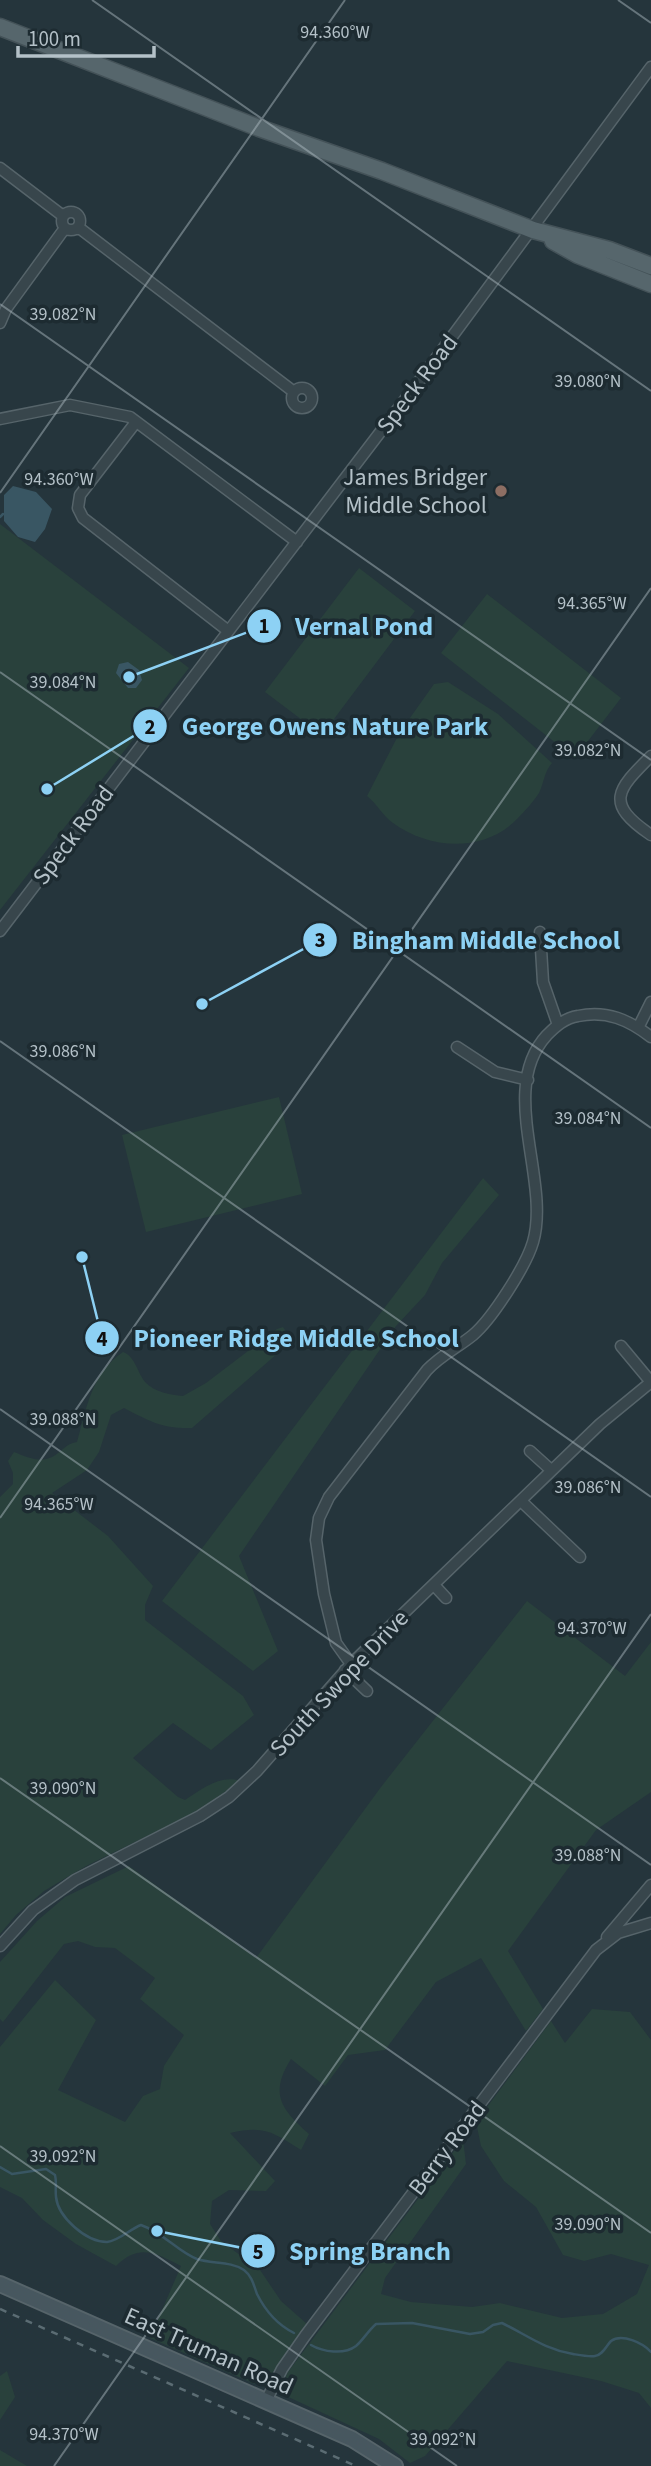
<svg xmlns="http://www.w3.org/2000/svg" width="651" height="2466" font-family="'Source Sans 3',sans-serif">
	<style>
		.green { fill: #29413c }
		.water { fill: #395663 }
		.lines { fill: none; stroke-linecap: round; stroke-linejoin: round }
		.stream { stroke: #395663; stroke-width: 2.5 }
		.minor-casing { stroke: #56646a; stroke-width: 13 }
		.secondary-casing { stroke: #56646a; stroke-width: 18 }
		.primary-casing { stroke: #445258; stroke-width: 19 }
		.minor { stroke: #38464c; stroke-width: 10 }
		.secondary { stroke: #47575f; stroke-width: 14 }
		.primary { stroke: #56666c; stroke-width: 16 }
		.rail { stroke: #5b6c73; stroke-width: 2.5; stroke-dasharray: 7 7; stroke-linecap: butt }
		.ticks { fill: none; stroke: #b4c1c8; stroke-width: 2; stroke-opacity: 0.45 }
		.education-dot { fill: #8d6e63; stroke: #1d2b31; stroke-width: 2.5 }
		.labels { text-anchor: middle; stroke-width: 7; stroke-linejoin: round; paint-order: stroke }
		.street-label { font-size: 24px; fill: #b4c1c8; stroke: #1d2b31 }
		.poi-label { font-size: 24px; fill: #b4c1c8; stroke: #1d2b31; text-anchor: end }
		.ticks-label { font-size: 18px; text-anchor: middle; fill: #b4c1c8; stroke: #1d2b31; stroke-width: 7; stroke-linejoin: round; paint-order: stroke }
		.leader { fill: none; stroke: #8dd1f4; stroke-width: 2.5 }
		.callout-dot { fill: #8dd1f4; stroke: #1d2b31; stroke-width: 2.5 }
		.mark-label { font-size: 21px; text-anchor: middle; font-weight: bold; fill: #111 }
		.callout-label { font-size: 26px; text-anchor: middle; font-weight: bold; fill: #8dd1f4; stroke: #1d2b31; stroke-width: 7; stroke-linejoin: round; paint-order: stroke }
	</style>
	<rect width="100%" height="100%" fill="#25353c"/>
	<path class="green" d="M0,524L189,668L0,910Z
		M359,568L415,611L322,735L265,692Z
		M487,594L621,698L575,758L441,653Z
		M448,682L498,714L552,763C544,772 544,783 539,793C534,801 525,811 518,818C485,853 430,850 393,823C383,816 377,804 367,796L400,732L434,684Z
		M279,1097L302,1194L146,1232L122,1135Z
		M483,1178L499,1195L442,1263L425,1295L396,1326L239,1556L278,1651L253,1671L162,1601Z
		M283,1327L287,1333L278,1353L192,1428C163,1429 149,1421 124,1408L111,1415L99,1452L87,1470L52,1493L108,1536L153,1586L145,1605V1620L243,1696L254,1715L211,1750L173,1723L133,1758L178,1797L185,1800C202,1789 220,1774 241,1781L194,1813L86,1866L44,1891L16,1915L0,1934V1497L13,1484V1473L8,1461L14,1452C29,1458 44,1465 58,1453C66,1447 67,1444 77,1442C87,1407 91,1374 123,1352C136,1357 137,1373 146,1383C155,1392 170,1395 183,1396L206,1383L277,1329Z
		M527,1601L625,1676L651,1642V1792L596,1830L508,1951L543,2009L526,2031L481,1958L436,1982L385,2050L348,2055L325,2086L291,2059C269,2094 281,2109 309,2134L301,2150C273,2132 264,2125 230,2133L275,2181L266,2191L229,2190L212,2201L210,2224L221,2241L260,2270L281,2301L307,2324C300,2333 293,2342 287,2352C278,2366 272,2389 252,2383L150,2338L181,2266C156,2253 139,2243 116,2266L76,2244L43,2220L22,2198L0,2187V2047L55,1980L96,2020L58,2090L125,2122L143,2096L160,2089L164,2066L184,2035L140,1999L155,1978L115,1948L95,1947L78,1941L64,1944L3,2022L0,2019V1962L37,1921L65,1897L129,1866L256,1958L381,1787Z
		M592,2009L630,2012L651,2040V2408L639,2393L601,2381L507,2361L425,2456L410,2463L379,2439L284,2395L282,2385L288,2372L463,2139L466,2164L385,2278L381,2294L411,2302L472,2307L500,2303L562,2318L603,2314L637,2294L649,2265L611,2254L584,2261L563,2255L536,2207L504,2181L481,2146L476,2122L551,2021L565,2043Z
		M7,2371L15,2397L0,2420V2376Z
		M0,2450L27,2466H0Z"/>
	<path class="water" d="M13,486L36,492L52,509L45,529L35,542L18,537L4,521V495Z
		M128,662L139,670L142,680L136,688H128L116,673L119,664Z"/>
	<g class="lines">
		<path class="stream" d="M0,517L3,514
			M0,2167L12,2174L46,2169L55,2175C57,2183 55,2188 56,2197C58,2217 86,2242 107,2242C119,2241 130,2229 141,2225C164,2233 178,2252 197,2259C212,2264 231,2261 244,2270C252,2276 254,2286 257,2294C265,2310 278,2325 294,2333
			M311,2345C323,2352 344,2355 356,2346C363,2340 368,2331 376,2324L412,2323L470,2334L483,2332L493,2325L502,2323C527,2335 544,2349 573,2354C579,2355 589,2357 595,2356C603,2355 606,2346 611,2341C622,2333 643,2343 651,2352"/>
		<defs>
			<path id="minor" d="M0,168L63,216
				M62 221a9 9 0 1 1 18 0a9 9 0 1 1-18 0Z
				M78,227L294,392
				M0,323L6,309L65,228
				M292 398a10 10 0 1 1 20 0a10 10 0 1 1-20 0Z
				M0,419L70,405L130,417L297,542
				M136,422L80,495L78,508L83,518L227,630
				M651,756C617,790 604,803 651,835
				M0,931L423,376L651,67
				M540,932L543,982L558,1025
				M638,1028L651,1002
				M457,1047L495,1072L528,1080
				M530,1451L551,1470
				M521,1501L580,1557
				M434,1585L446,1598
				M351,1664L336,1643L324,1594L316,1540L319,1518L329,1497L427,1370C441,1355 457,1348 473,1335C492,1319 526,1266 533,1242C551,1180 497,1089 547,1035C556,1026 565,1018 578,1016C607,1010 629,1020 651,1037
				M345,1670L367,1691
				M607,1937L651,1885
				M0,1946L33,1910L75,1880L200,1816L229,1797L257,1771L351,1664L600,1424L651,1382L621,1346
				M266,2401L282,2369L305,2336L596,1950L618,1933L651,1923"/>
			<path id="secondary" d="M0,2284L352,2439L395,2466"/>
			<path id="primary" d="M0,27L259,128L382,171L533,230L609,250L651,266
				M553,241L578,255L651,284"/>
		</defs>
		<use href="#minor" class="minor-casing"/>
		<use href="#secondary" class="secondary-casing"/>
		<use href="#primary" class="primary-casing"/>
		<use href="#minor" class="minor"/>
		<use href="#secondary" class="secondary"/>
		<use href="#primary" class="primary"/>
		<path class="rail" d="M0,2309L356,2466"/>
	</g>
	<path class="ticks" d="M92,0L651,391M618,0L651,23M0,304L651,760M0,493L345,0M0,672L651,1128M0,1041L651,1497M0,1409L651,1865M0,1518L651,588M0,1778L651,2233M0,2146L457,2466M54,2466L651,1614"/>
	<circle class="education-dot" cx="501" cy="491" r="7"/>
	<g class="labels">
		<g class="street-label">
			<text transform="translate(417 384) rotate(-53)" y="8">Speck Road</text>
			<text transform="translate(73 835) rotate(-53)" y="8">Speck Road</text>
			<text transform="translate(339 1683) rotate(-47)" y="8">South Swope Drive</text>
			<text transform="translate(447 2148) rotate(-53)" y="8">Berry Road</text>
			<text transform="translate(209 2351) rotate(24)" y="8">East Truman Road</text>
		</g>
		<g class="poi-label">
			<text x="487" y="485">James Bridger<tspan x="487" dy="28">Middle School</tspan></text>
		</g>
	</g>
	<g class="ticks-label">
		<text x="335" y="38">94.360°W</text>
		<text x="63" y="320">39.082°N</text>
		<text x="588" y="387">39.080°N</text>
		<text x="59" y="485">94.360°W</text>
		<text x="592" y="609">94.365°W</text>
		<text x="63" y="688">39.084°N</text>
		<text x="588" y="756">39.082°N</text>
		<text x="63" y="1057">39.086°N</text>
		<text x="588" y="1124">39.084°N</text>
		<text x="63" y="1425">39.088°N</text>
		<text x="588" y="1493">39.086°N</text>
		<text x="59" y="1510">94.365°W</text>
		<text x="592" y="1634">94.370°W</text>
		<text x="63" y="1794">39.090°N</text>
		<text x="588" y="1861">39.088°N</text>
		<text x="63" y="2162">39.092°N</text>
		<text x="588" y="2230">39.090°N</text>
		<text x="64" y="2440">94.370°W</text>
		<text x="443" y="2445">39.092°N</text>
	</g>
	<path class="leader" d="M129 677L264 626M47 789L150 726M202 1004L320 940M82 1257L102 1338M157 2231L258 2251"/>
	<g class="callout-dot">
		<circle cx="129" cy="677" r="7"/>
		<circle cx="47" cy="789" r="7"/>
		<circle cx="202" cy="1004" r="7"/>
		<circle cx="82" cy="1257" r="7"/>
		<circle cx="157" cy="2231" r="7"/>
		<circle cx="264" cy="626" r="18"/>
		<circle cx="150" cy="726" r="18"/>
		<circle cx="320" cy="940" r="18"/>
		<circle cx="102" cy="1338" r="18"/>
		<circle cx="258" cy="2251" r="18"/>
	</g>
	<g class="mark-label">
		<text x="264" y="633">1</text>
		<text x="150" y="734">2</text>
		<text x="320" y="947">3</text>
		<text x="102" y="1346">4</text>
		<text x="258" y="2259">5</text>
	</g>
	<g class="callout-label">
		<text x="364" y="635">Vernal Pond</text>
		<text x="335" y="735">George Owens Nature Park</text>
		<text x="486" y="949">Bingham Middle School</text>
		<text x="296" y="1347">Pioneer Ridge Middle School</text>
		<text x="370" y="2260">Spring Branch</text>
	</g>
	<path d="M18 46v10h136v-10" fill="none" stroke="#b4c1c8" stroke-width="3.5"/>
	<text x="28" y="46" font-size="21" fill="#b4c1c8" stroke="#1d2b31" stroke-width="5" paint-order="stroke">100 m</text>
</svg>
